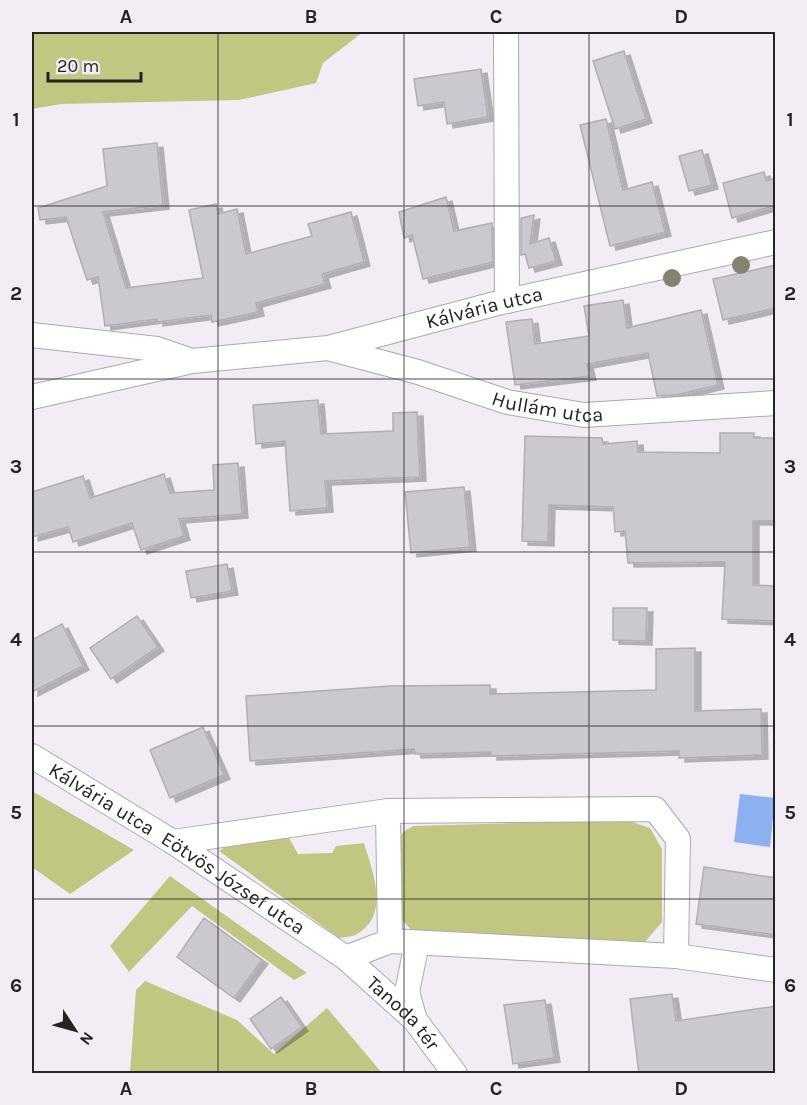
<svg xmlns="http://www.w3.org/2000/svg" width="807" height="1105" font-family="Karla,sans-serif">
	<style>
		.green { fill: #c1c780 }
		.water { fill: #8bb1f1 }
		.building { fill: #ccc8d0; stroke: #b1adb5; stroke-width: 1.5; filter: url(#shadow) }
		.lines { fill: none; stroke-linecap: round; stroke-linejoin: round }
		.minor-casing { stroke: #aca8b0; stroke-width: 26 }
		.minor { stroke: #fff; stroke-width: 24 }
		.tree { fill: #84836e }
		.grid { fill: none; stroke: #242225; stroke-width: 1.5; stroke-opacity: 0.55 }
		.labels { text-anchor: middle; stroke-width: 4.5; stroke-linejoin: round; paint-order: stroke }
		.street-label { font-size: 20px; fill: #242225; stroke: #f2edf5 }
		.neatline { fill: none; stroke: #242225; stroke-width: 2 }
		.grid-label { font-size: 20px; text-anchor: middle; font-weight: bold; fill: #242225 }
	</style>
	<defs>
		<filter id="shadow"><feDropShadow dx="6" dy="4" stdDeviation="0" flood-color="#0004"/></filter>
	</defs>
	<rect width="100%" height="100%" fill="#f2edf5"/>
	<path class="green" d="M32,32H363L323,63L316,83L239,100L61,104L32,109Z
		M32,791L134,850L70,894L32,867Z
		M626,820L650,828L662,849V922L644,943L412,931L399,916L398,844L403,832L413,826Z
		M289,838L298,854L332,853L336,846L364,843C372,870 391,915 357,934C353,937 344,937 339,938L219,851L234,841Z
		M170,876L307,973L294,980L192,906L129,972L110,946Z
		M145,981L237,1020L274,1054L327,1008L382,1073H130L136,990Z"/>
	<path class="water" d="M740,794L775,798L770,847L734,842Z"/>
	<path class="building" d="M624,51L646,119L615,129L593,61Z
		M481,69L488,117L447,124L444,102L418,106L414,79Z
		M606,119L623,190L652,182L665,232L610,246L580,125Z
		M157,143L163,205L103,212L126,288L203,278L189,210L216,204L218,214L237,209L246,254L312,236L308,224L351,212L364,262L322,274L325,284L256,303L258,312L212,322L211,315L157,322V319L105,326L98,277L87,280L66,217L40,220L38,208L107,186L103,149Z
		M702,150L712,185L689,191L679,156Z
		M764,172L766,181L776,178V205L732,218L723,183Z
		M446,197L454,231L492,223L493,262L423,279L412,235L404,238L399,212Z
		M534,215L530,244L549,238L556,261L529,268L525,254L521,255V218Z
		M776,265V308L723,320L713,279Z
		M623,300L627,328L701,310L718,385L676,395L657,396L648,353L587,364L590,376L515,385L506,322L532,319L535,344L589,336L584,306Z
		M318,400L321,434L393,431V413L417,412L420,477L325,481L327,508L290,511L285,441L256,444L253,405Z
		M720,433H754V438H776V521H753V585L776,586V621L722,619L725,562L628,563L625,531L615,532L613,507L549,505L548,542L522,541L525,436L602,438L603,444L637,441L638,452L720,453Z
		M238,463L242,514L179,519L184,536L141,550L132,523L73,542L68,527L32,537V492L83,476L90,498L164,474L170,493L214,490L213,465Z
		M464,487L470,547L411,553L405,492Z
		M227,564L232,591L191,598L186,571Z
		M613,608H647L646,641L613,640Z
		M137,616L158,647L111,679L90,648Z
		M62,624L83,666L32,692V640Z
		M695,648V711L761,709L762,755L679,758V751L491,756V752L415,754L414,749L250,761L246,696L390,686L490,685V694L656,690V649Z
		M203,727L224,775L170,798L150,750Z
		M704,867L776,878V935L696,924Z
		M204,918L262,960L234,998L177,957Z
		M672,994L676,1021L776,1006V1074H639L630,999Z
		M281,997L302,1027L271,1049L250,1019Z
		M545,1000L554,1058L513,1064L504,1005Z"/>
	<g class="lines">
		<defs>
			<g id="minor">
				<path d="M506,32L507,301"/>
				<path d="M32,335L157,349L192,361"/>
				<path id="s1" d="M331,349L418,372L507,402L584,415L776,403"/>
				<path id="s2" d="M32,397L192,361L328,348L502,302L776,242"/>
				<path id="s3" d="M32,756L173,842L346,958L415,1020L455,1074"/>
				<path d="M388,811L390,941"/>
				<path d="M173,842L388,811L655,809L678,839L676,956"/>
				<path d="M346,958L390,941L676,956L776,970"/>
				<path d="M415,1020L407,992L417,943"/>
			</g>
		</defs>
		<use href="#minor" class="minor-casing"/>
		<use href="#minor" class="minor"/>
	</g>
	<g class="tree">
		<circle cx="741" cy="265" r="9"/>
		<circle cx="672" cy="278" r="9"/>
	</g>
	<path class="grid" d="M218,32V1074M404,32V1074M589,32V1074M32,206H776M32,379H776M32,552H776M32,726H776M32,899H776"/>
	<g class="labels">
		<g class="street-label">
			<text dy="7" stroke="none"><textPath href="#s2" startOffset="462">Kálvária utca</textPath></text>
			<text dy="7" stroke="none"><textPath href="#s1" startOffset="225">Hullám utca</textPath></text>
			<text dy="7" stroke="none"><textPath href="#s3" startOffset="82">Kálvária utca</textPath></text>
			<text dy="7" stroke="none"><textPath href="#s3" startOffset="238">Eötvös József utca</textPath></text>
			<text dy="7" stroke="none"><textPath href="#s3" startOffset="453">Tanoda tér</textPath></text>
		</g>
	</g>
	<rect width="807" height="1105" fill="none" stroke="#f2edf5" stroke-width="66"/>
	<g transform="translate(75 1030) rotate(126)" stroke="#f2edf5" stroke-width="4.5" paint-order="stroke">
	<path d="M0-4.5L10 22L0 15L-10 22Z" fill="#242225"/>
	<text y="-9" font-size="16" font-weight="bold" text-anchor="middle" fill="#242225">N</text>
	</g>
	<path d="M48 72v9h93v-9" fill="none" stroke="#242225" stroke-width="3"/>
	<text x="57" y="72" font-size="18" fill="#242225" stroke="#f2edf5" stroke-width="4.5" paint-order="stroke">20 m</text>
	<rect x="33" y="33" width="741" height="1039" class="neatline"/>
	<g class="grid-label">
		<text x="126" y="23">A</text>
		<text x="311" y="23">B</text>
		<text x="496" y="23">C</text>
		<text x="681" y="23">D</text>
		<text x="16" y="126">1</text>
		<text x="790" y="126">1</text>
		<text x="16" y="300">2</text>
		<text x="790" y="300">2</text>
		<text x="16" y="473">3</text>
		<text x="790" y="473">3</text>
		<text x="16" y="646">4</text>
		<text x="790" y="646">4</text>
		<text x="16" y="819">5</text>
		<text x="790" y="819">5</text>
		<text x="16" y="992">6</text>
		<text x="790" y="992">6</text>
		<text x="126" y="1095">A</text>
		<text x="311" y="1095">B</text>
		<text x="496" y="1095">C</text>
		<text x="681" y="1095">D</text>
	</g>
</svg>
